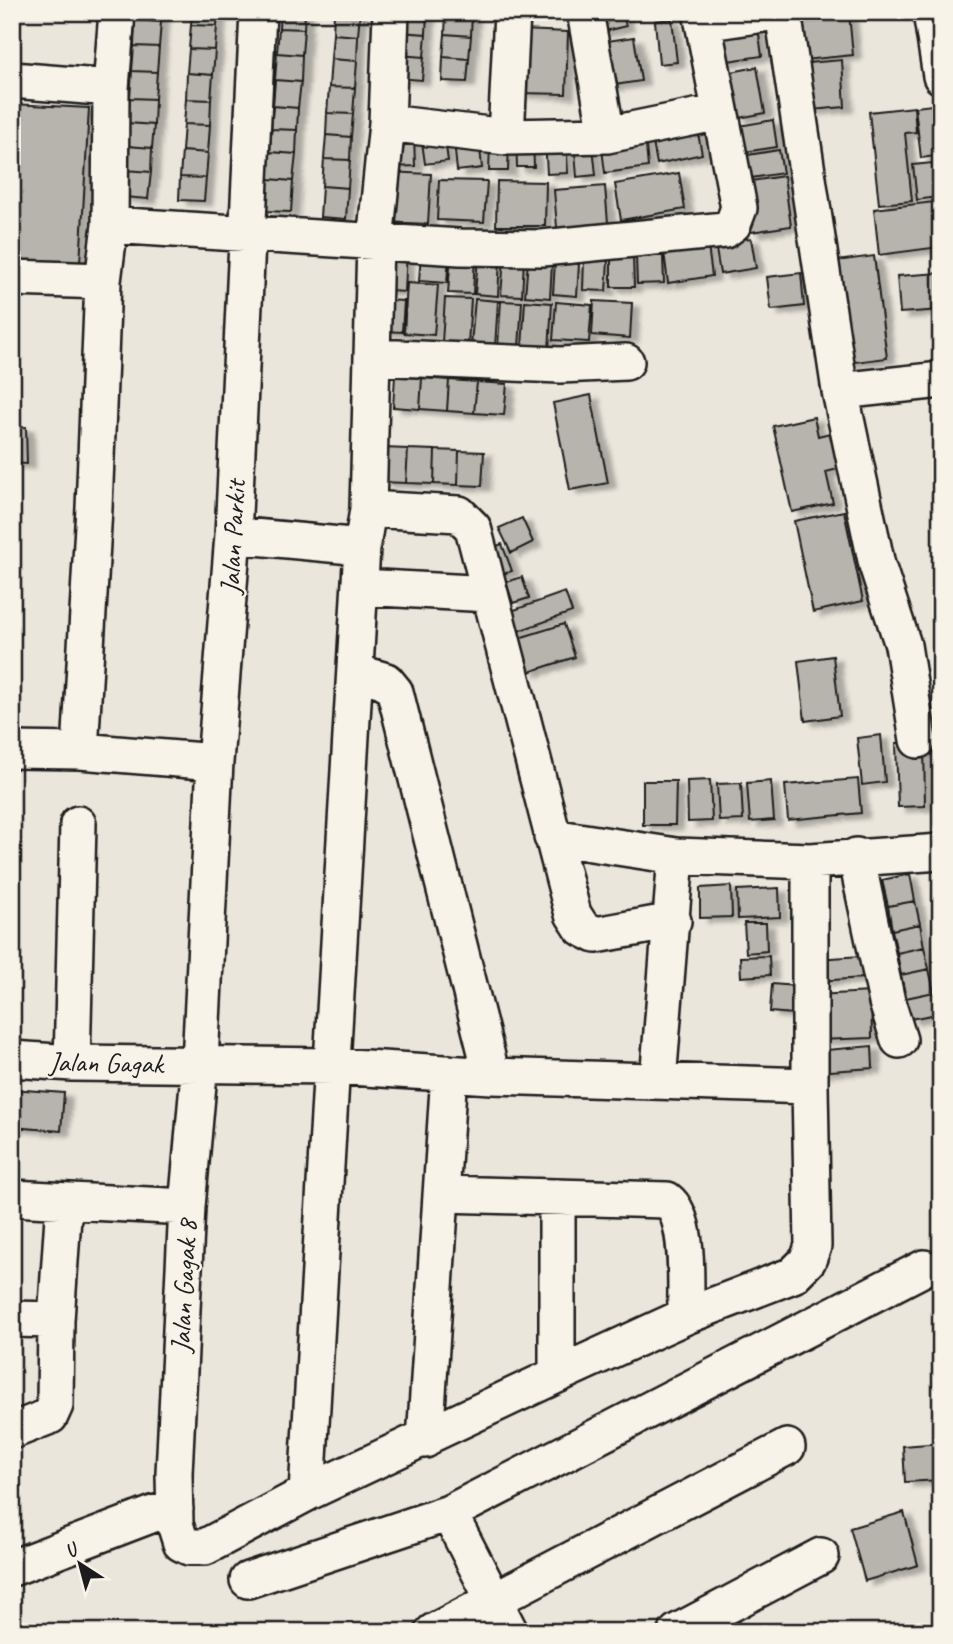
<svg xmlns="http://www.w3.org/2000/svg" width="953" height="1644" font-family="Caveat,sans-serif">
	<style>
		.building { fill: #b6b4ac; stroke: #1c1c1c; stroke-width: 2; filter: url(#shadow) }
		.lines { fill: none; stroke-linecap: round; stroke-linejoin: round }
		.minor-casing { stroke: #1c1c1c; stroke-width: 40 }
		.minor { stroke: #f7f3e8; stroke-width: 35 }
		.labels { text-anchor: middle; stroke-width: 5; stroke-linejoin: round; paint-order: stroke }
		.street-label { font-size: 28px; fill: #1c1c1c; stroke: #f7f3e8 }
	</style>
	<defs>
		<filter id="shadow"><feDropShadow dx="8" dy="4.5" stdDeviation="2" flood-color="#0004"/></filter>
	</defs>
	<rect width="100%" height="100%" fill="#eae6dc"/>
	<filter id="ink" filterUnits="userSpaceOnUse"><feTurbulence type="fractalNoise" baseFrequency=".0143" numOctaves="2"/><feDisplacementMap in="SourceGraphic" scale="14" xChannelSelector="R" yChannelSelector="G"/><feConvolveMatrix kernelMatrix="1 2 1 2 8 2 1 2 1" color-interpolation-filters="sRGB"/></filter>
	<g filter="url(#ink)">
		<path class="building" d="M136,12H162L161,22L135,20Z
			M192,12H218L217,26L191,25Z
			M280,12H305L304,29L279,28Z
			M334,12H360L358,36L333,34Z
			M401,12H427L426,34L400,32Z
			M446,12H472L471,36L445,34Z
			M592,12H622L626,26L597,33Z
			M849,14L853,55L804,60L800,19Z
			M672,19L677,62L659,64L655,21Z
			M135,20L161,22L159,47L134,46Z
			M757,20L762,56L714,63L710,27Z
			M191,25L217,26L215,50L189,49Z
			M279,28L304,29L302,55L277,53Z
			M522,30L568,32L566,94L520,93Z
			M400,32L426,34L424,57L398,55Z
			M333,34L358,36L357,61L331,59Z
			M445,34L471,36L469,59L443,57Z
			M634,37L641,81L608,86L601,42Z
			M134,46L159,47L157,72L132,71Z
			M189,49L215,50L213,75L187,73Z
			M277,53L302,55L301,82L275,80Z
			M398,55L424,57L422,80L397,78Z
			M443,57L469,59L467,82L442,81Z
			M331,59L357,61L355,88L329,87Z
			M842,60L845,107L811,110L807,63Z
			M757,67L765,113L739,118L731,72Z
			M132,71L157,72L155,99L130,98Z
			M187,73L213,75L211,100L186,99Z
			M275,80L301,82L298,108L273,106Z
			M329,87L355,88L353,114L327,113Z
			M130,98L155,99L154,125L128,123Z
			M186,99L211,100L210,125L184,124Z
			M12,104L89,108L80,264L12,261Z
			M940,104L941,155L921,158L915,107Z
			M273,106L298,108L297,130L271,129Z
			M914,107L916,132L905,133L912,201L879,204L869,112Z
			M327,113L353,114L351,137L326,135Z
			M695,118L702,154L657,164L650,127Z
			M773,120L777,147L737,153L733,127Z
			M128,123L154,125L152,148L127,146Z
			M184,124L210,125L208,153L182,151Z
			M271,129L297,130L296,154L270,152Z
			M444,132L448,161L425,164L421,135Z
			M414,134L415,166L390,167L389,135Z
			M326,135L351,137L350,160L324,159Z
			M645,136L648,167L605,173L601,141Z
			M592,137L596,175L577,177L574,139Z
			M479,138L482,168L457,171L454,141Z
			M516,138H533L534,167H517Z
			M566,138L568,173L547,174L545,140Z
			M490,141L509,142L508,171H489Z
			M127,146L152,148L151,172L125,170Z
			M779,150L783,173L738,180L735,157Z
			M182,151L208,153L206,178L180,177Z
			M270,152L296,154L293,181L268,179Z
			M324,159L350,160L348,188L322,186Z
			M932,163L936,197L917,200L913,165Z
			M125,170L151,172L148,199L123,197Z
			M387,172L431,174L428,224L385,222Z
			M679,173L685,209L621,220L615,184Z
			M784,176L791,226L751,232L745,182Z
			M180,177L206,178L204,201L179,200Z
			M268,179L293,181L291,212L266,211Z
			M439,180L487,181L484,222L437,220Z
			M497,181L546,182L545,226H496Z
			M322,186L348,188L346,219L320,217Z
			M605,186L608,223L557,228L554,190Z
			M934,202L940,247L879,255L874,209Z
			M751,238L756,268L720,274L715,243Z
			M708,246L712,276L668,283L664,252Z
			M378,247L407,249L405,292L376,290Z
			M421,253L449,255L447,283L419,281Z
			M451,254L475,256L473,294L448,293Z
			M611,256H633L634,287H611Z
			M636,256H663L664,283L637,284Z
			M874,256L887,358L848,363L836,261Z
			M478,257L500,259L498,296L475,294Z
			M504,259L524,260L522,296L501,295Z
			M584,259L608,261L606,291L583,290Z
			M528,261L552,263L550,298L525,296Z
			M555,262L579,264L577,296L553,294Z
			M801,273L804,306L771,310L767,277Z
			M940,273L941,310L900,313L897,276Z
			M407,283L438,285L434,335L404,333Z
			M445,298L471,299L468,344L442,342Z
			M475,299L498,301L495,347L471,345Z
			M386,300L404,301L402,332L384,331Z
			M501,301L522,302L519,347L498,346Z
			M525,301L552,303L549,350L522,348Z
			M594,301L632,303L630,338L592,335Z
			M556,302L592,305L589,342L553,340Z
			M395,376L422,378L420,409L393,407Z
			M422,378L449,380L447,411L420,409Z
			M449,380L477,382L474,413L447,411Z
			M477,382L507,384L504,415L474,413Z
			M591,395L608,483L570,490L553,403Z
			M814,417L818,436L834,432L842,468L826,472L833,503L792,512L773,426Z
			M26,427L27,464L12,463V428Z
			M383,448L408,449L406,483L381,482Z
			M408,449L435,450L434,484L406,483Z
			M435,450L459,451L458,485L434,484Z
			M459,451L484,452L482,486L458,485Z
			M844,511L863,601L813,612L794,521Z
			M522,518L533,542L511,553L499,528Z
			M502,544L512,571L489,579L480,552Z
			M522,577L529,598L513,603L506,582Z
			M565,592L572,612L507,635L500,615Z
			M564,624L575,657L529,672L519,638Z
			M833,656L840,716L805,721L798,661Z
			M881,735L885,782L862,785L857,738Z
			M924,742L925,806L898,807L896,743Z
			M858,779L861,813L788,820L785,785Z
			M710,780L712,821L688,822L687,781Z
			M643,781H676L675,825H643Z
			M771,781L774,820L750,822L747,783Z
			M741,783L743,820L719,821L717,784Z
			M910,874L915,901L888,906L882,880Z
			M731,886L732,917L700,918V888Z
			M779,888L780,917L738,919L737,890Z
			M915,901L920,924L892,930L888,906Z
			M744,923H766L767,951L746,953Z
			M920,924L924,947L897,953L892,930Z
			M924,947L929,969L901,975L897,953Z
			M769,956L770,975L741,977L740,957Z
			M862,956L864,978L817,981L816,959Z
			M929,969L934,992L906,998L901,975Z
			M772,984L796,986L793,1014L770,1012Z
			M871,992L872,1038L818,1040L816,995Z
			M934,992L937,1014L910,1019L906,998Z
			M872,1046L873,1068L816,1072L815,1051Z
			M12,1089L64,1093L61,1131L12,1127Z
			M941,1443V1480L905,1482L903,1446Z
			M904,1512L918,1565L865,1581L850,1528Z"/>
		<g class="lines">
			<defs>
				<path id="minor" d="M258,12L233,535L215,762L200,1062L187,1207L174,1473L175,1524L181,1543L189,1547H205L307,1493L557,1375L686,1316L793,1275L808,1260L813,1246L810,1086V861
					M585,12L607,135
					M783,12L840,391L941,380
					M931,12L941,76
					M703,23L777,12
					M12,80L111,88
					M387,123L506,137L607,135L720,112
					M506,137L512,12
					M110,225L460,247L542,248L725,230L733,224L739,208L701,12
					M12,278L103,281
					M374,357L560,365L626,362
					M840,391L877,565L903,645L918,740
					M368,509L459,514L473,528L573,914L582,928L596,935L673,921
					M233,535L362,547
					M361,587L490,594
					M356,672L386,681L395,692L492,1076
					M12,750L80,751L215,762
					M80,751L94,508L103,281L110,225L111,88L117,12
					M552,837L676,856L810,861L941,852
					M856,856L887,1002L899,1040
					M12,1059L72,1063L334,1066L492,1076L810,1086
					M72,1063L78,824
					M658,1081L676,856
					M441,1194L667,1200C691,1218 685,1287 686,1316
					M557,1197V1375
					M12,1198L187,1207
					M12,1319L56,1320
					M12,1431L50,1416L55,1405L56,1320L64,1202
					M425,1440L449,1073
					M307,1493L362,547L368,509L375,242L387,123L391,12
					M449,1513L510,1632
					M12,1568L156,1513L175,1509
					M248,1580L449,1513L924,1268
					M433,1632L787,1447
					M677,1632L821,1556"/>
			</defs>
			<use href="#minor" class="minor-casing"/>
			<use href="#minor" class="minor"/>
		</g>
	</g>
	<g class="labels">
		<g class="street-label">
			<text transform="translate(232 537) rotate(-87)" y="10">Jalan Parkit</text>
			<text transform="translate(106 1062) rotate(1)" y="10">Jalan Gagak</text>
			<text transform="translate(183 1286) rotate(-87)" y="10">Jalan Gagak 8</text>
		</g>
	</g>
	<rect width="953" height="1644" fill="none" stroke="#f7f3e8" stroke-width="42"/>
	<rect x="21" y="21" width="911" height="1602" fill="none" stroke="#1c1c1c" stroke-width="2.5" filter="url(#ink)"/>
	<g transform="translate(80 1564) rotate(324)" stroke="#f7f3e8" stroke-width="5" paint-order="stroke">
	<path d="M0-5L12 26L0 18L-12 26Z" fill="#1c1c1c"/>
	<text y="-10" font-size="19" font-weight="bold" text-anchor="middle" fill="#1c1c1c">U</text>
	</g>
</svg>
